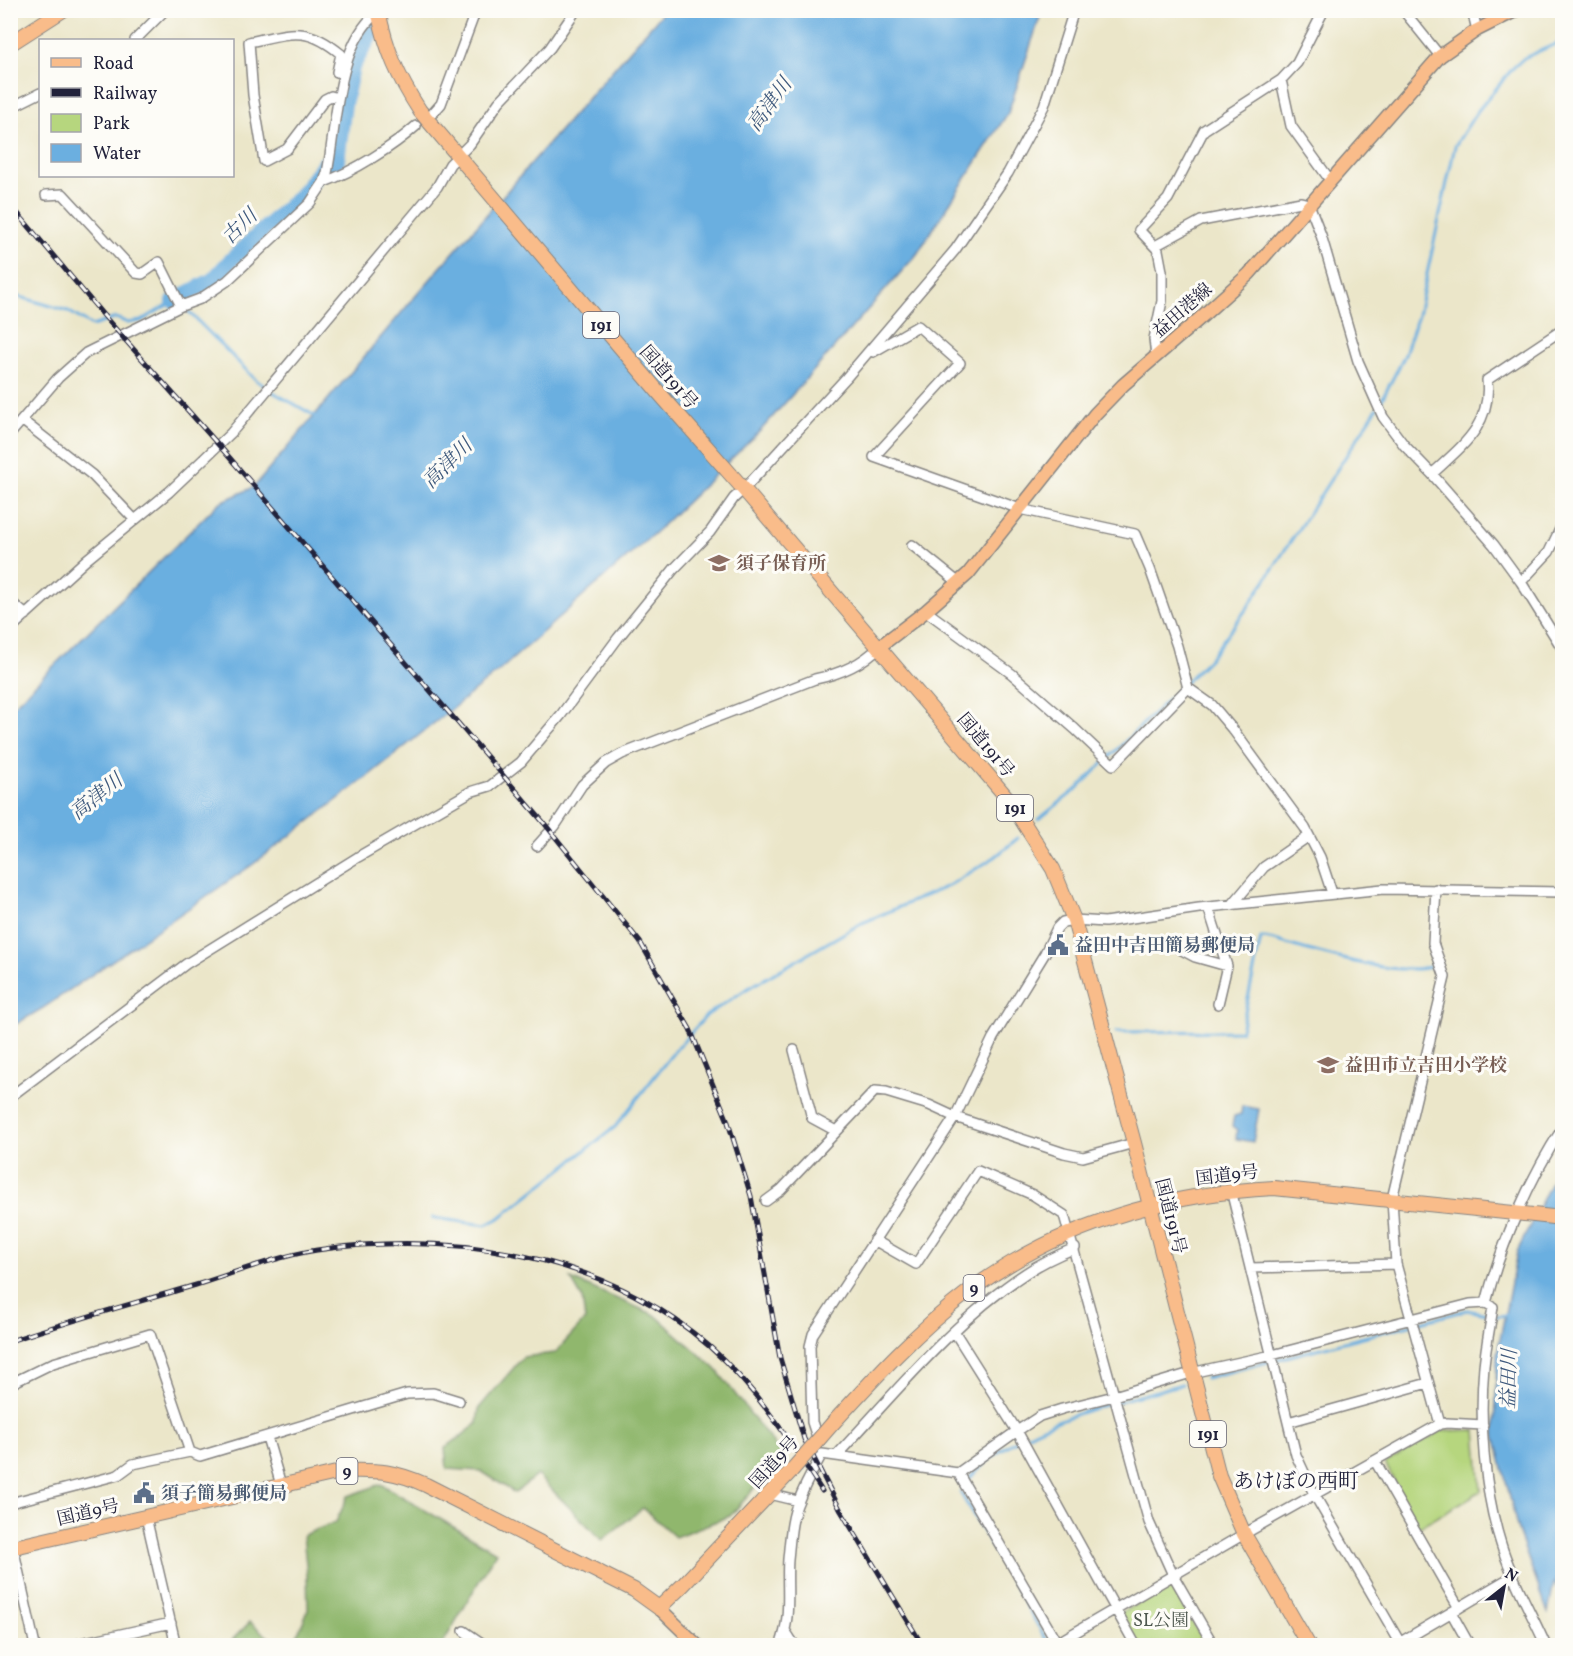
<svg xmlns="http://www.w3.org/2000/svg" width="1573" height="1656" font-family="Vollkorn,'Noto Serif JP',serif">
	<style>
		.green { fill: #b6d67e; stroke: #6c7c5c; stroke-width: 1.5 }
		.forest { fill: #90b76d; stroke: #596c54; stroke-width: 1.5 }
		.water { fill: #6bafe0; stroke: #46688e; stroke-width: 1.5 }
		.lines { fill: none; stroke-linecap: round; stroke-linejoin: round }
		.stream { stroke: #6bafe0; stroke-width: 3 }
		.river { stroke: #6bafe0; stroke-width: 16 }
		.minor-casing { stroke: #868482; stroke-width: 12 }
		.major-casing { stroke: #868482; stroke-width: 15 }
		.highway-casing { stroke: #868482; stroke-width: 16 }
		.minor { stroke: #fff; stroke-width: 9 }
		.major { stroke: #f9bc8a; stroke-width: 12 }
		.highway { stroke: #f9bc8a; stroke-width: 14 }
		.rail-casing { stroke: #22223b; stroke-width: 5 }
		.rail { stroke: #fdfcf7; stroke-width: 3; stroke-dasharray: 9; stroke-linecap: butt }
		.highway-bridge-casing { stroke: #868482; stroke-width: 16; stroke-linecap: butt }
		.highway-bridge { stroke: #f9bc8a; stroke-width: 14 }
		.labels { text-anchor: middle; stroke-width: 6; stroke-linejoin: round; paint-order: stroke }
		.shield { fill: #fdfcf7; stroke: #646373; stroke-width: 1.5 }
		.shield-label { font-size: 16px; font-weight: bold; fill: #22223b }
		.street-label { font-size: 18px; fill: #22223b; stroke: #fdfcf7 }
		.education-label { font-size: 18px; font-weight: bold; fill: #785e54; stroke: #fdfcf7; text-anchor: start }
		.service-label { font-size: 18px; font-weight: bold; fill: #4e5e75; stroke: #fdfcf7; text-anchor: start }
		.park-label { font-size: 18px; fill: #4e584f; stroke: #fdfcf7 }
		.water-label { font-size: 20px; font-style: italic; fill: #3f5a7d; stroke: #fdfcf7 }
		.quarter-label { font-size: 21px; fill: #22223b; stroke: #fdfcf7 }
	</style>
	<rect width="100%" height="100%" fill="#fdfcf7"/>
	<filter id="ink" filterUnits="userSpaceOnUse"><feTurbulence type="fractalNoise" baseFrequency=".0167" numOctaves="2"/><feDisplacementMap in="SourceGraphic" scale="12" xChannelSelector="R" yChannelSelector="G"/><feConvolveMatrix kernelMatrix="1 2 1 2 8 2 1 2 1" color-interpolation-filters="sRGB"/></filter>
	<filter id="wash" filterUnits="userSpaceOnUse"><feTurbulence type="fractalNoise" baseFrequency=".008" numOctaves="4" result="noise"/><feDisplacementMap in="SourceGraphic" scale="24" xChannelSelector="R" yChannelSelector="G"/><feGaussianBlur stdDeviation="1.35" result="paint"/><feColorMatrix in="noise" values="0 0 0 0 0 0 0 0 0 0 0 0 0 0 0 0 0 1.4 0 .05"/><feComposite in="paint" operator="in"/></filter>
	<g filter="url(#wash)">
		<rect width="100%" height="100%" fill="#ebe6c9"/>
		<path class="green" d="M1476,1430L1481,1491L1418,1528L1385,1463L1441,1431Z
			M1171,1585L1206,1645H1138L1120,1613Z"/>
		<path class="forest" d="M571,1279L655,1315L716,1369L783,1456L730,1516L675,1537L643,1508L602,1540L537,1475L515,1493L481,1471L447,1469L445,1448L477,1424L479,1408L523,1357L555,1353L585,1320L582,1298Z
			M381,1484L496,1552L442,1645H293L308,1610L307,1574L303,1535L336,1522L348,1496Z
			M250,1622L278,1645H227Z"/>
		<path class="water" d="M664,11H1042L1008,113L917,254L761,430L659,529L499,671L362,781L252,865L43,1008L11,1027V708L219,503L254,487L413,299Z
			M1242,1106L1259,1109L1253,1142L1236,1139L1237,1130L1232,1126L1234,1116L1241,1114Z
			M1562,1160V1593L1554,1582L1548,1613L1518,1531L1495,1435L1497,1354L1517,1252Z"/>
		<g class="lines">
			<path class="stream" d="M10,294L68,311L92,326L116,318L128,323L141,321L174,301L176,302
				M185,308L256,380L271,391L317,417
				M1380,403L1404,357L1418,315L1455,146L1476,113L1513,68L1524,58L1562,41
				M1039,819L1077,789L1209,659L1248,607L1377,408
				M1116,1032L1241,1031L1261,938C1273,938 1286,944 1297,947C1336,957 1399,978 1438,965
				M433,1218L486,1225L498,1219L615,1127L673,1053L707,1015L745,990L862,923L948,886L995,857L1018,838
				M1206,1378L1467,1310L1497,1316L1507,1315
				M970,1478C1020,1420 1111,1405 1182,1384
				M960,1492L1050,1646"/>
			<path class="river" d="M174,301L213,280L230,261L304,192L324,164L337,161L344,104L352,67L385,10"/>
		</g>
	</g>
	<g filter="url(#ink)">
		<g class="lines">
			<defs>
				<path id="minor" d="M1403,10L1440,56
					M1472,10L1477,30
					M135,40L165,10
					M1281,80L1291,126L1330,180
					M338,98L331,96L325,99L287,149L264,161L253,95L249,42C291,33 306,25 341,54L337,72L342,73
					M10,108L40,93
					M433,113L441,104L476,10
					M324,182C353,172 394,146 416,126
					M46,195L63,194L136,273L142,274L159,262L181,306
					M1155,246L1201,221L1301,202L1309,204L1321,235L1358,361L1383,417L1404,445L1432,474L1494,545L1521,582L1562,648
					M873,352L918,326L960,363L874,457L1020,509L1135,534L1150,569L1177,646L1188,688L1212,705L1234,731L1305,828L1320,857L1332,893
					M1156,356L1154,339L1162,301V271L1158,250L1139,230L1168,199L1204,130L1281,80L1297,63L1324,10
					M23,421L92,475L135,520
					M10,434L58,378L86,353L181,306L200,299L227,281L310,203L324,182L327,173C337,124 336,45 378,12
					M1432,474C1462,446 1492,425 1487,380L1562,330
					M912,545L959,583
					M1521,582L1549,552L1562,525
					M10,601L26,615
					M926,611L1012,674L1075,729L1113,765L1188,688
					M10,629L86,560L169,492L231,433L437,187L450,164L470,144L499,102L550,48L576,10
					M537,846L555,826L582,785L606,763L622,754L815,679C840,674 861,665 879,647
					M1436,889L1433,943L1445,977L1392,1199L1396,1264L1440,1424
					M1232,905L1264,867L1309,836
					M1208,907L1227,966L1218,1004
					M1178,948L1195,957L1227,966
					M794,1050L812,1118L836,1131
					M10,1097L186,964L358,857L470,792L490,786L521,762L561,715L618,638L674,569L710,532L734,498L744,489L846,378L955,250L1008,173L1044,106L1074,10
					M1231,1190L1296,1455L1314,1494L1402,1646
					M766,1201L781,1190L875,1091L886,1092L929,1105L955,1117L1064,1153L1083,1157L1134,1143
					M874,1240L916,1264L978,1171L1033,1195L1064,1215L1149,1522L1173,1575L1214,1646
					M1250,1268L1396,1264
					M1486,1303C1500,1246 1530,1178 1562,1129
					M954,1331L1017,1431L1136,1646
					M10,1384L53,1363L150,1334L190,1452L133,1464L118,1475L10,1503
					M1288,1422L1428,1383
					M267,1437L281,1485
					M819,1443L812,1422L810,1346L813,1334L955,1117L993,1038L1045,953L1057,928L1063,922L1074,920L1105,922L1199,908L1383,889L1562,892
					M190,1452L200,1456L407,1394L433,1393L459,1401
					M837,1455C896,1392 953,1321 1026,1273C1041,1263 1058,1255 1075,1248
					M1375,1461L1459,1608
					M958,1473L1059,1646
					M769,1494L798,1501
					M146,1517L176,1646
					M13,1547L35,1646
					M1451,1612L1470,1646
					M464,1631L486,1646
					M786,1632L795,1646
					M1057,1643L1244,1534L1440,1424L1447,1423L1483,1425
					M67,1646L171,1623
					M780,1646C792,1617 786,1589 788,1559C790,1540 791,1517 799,1500C805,1484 814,1469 822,1454L958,1473L1017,1431L1040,1416L1062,1409L1114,1396L1191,1373L1272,1355L1470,1304L1486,1303L1493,1307C1490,1327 1486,1346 1484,1366C1479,1422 1484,1491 1501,1544C1512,1580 1531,1612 1546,1646
					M1394,1646L1513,1576"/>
				<path id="major" d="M879,647L926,611L968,574L1095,414L1123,385L1198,320L1249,274L1440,56L1477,30L1517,10
					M659,1608L698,1646"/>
				<path id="highway" d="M378,10C386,50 398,77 420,111L660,394L741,486L1009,800L1053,869L1074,920L1134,1143L1219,1476L1244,1534L1309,1646
					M10,44L63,10
					M833,1423C875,1377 918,1330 968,1292C1058,1225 1163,1194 1274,1188L1562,1218
					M10,1548L345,1471C379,1470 395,1471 426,1485L634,1590L659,1608L683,1585L792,1470"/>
			</defs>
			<use href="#minor" class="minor-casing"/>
			<use href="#major" class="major-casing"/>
			<use href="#highway" class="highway-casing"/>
			<use href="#minor" class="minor"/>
			<use href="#major" class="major"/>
			<use href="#highway" class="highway"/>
			<defs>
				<path id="rail" d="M10,204L104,316L223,450L544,823L640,942L690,1029L727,1119L751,1196L780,1358L804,1439L841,1511L923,1646
					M10,1341C72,1320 135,1303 196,1285C234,1273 278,1256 317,1250C452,1231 603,1253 709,1346C755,1387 789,1439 822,1491"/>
			</defs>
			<use href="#rail" class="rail-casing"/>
			<use href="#rail" class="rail"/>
			<defs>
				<path id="highway-bridge" d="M792,1470L833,1423"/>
			</defs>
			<use href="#highway-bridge" class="highway-bridge-casing"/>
			<use href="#highway-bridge" class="highway-bridge"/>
		</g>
	</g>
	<defs>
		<symbol id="school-bare" viewBox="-9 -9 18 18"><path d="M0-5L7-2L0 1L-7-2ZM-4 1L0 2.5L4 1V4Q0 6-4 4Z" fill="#8d6e63" stroke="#fdfcf7" stroke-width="2.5" paint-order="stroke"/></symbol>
		<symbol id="civic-bare" viewBox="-9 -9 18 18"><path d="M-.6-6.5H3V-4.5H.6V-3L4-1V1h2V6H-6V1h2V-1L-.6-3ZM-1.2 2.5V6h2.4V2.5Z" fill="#5c6f8a" stroke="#fdfcf7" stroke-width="2.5" paint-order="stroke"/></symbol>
	</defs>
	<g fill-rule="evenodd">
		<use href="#school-bare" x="704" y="548" width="30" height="30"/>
		<use href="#civic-bare" x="1043" y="930" width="30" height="30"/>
		<use href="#school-bare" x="1313" y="1050" width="30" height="30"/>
		<use href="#civic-bare" x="129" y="1478" width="30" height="30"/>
	</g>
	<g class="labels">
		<g class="shield">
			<rect x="583" y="312" width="36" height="26" rx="4.5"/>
			<rect x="997" y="795" width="36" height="26" rx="4.5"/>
			<rect x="963.5" y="1275" width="21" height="26" rx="4.5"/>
			<rect x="1190" y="1421" width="36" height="26" rx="4.5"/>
			<rect x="336.5" y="1458" width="21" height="26" rx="4.5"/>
		</g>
		<g class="shield-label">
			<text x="601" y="331">191</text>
			<text x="1015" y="814">191</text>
			<text x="974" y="1294">9</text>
			<text x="1208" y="1440">191</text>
			<text x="347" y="1477">9</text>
		</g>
		<g class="street-label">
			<text transform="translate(1182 310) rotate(-41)" y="6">益田港線</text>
			<text transform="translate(669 377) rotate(49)" y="6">国道191号</text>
			<text transform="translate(986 745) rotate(50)" y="6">国道191号</text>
			<text transform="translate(1227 1175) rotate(-7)" y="6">国道9号</text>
			<text transform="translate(1171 1216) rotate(76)" y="6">国道191号</text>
			<text transform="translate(774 1462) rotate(-48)" y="6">国道9号</text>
			<text transform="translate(88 1512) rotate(-13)" y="6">国道9号</text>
		</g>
		<g class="education-label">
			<text x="736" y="569">須子保育所</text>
			<text x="1345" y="1071">益田市立吉田小学校</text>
		</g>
		<g class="service-label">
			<text x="1075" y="951">益田中吉田簡易郵便局</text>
			<text x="161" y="1499">須子簡易郵便局</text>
		</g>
		<g class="park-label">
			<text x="1161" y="1626">SL公園</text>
		</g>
		<g class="water-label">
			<text transform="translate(769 104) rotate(-54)" y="7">高津川</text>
			<text transform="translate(239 226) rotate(-44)" y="7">古川</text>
			<text transform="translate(447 463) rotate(-45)" y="7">高津川</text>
			<text transform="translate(96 796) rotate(-39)" y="7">高津川</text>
			<text transform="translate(1508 1379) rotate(-88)" y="7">益田川</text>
		</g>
		<g class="quarter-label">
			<text x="1296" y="1488">あけぼの西町</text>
		</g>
	</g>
	<rect width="1573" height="1656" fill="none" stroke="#fdfcf7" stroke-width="36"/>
	<rect x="39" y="39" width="195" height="138" fill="#fdfcf7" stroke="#a5a5ac" stroke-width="1.5"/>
	<rect x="51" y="58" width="30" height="9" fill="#f9bc8a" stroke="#a5a5ac" stroke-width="1.5"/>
	<text x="93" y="69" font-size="18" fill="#22223b">Road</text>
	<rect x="51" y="88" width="30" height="9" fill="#22223b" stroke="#a5a5ac" stroke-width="1.5"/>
	<text x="93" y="99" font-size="18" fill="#22223b">Railway</text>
	<rect x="51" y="114" width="30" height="18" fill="#b6d67e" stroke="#a5a5ac" stroke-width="1.5"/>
	<text x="93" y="129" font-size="18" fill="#22223b">Park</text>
	<rect x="51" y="144" width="30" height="18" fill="#6bafe0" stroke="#a5a5ac" stroke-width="1.5"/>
	<text x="93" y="159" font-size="18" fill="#22223b">Water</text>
	<g transform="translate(1504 1587) rotate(31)" stroke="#fdfcf7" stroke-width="4.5" paint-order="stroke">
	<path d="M0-4.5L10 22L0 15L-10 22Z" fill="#22223b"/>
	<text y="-9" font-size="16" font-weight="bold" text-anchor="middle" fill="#22223b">N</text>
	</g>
</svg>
